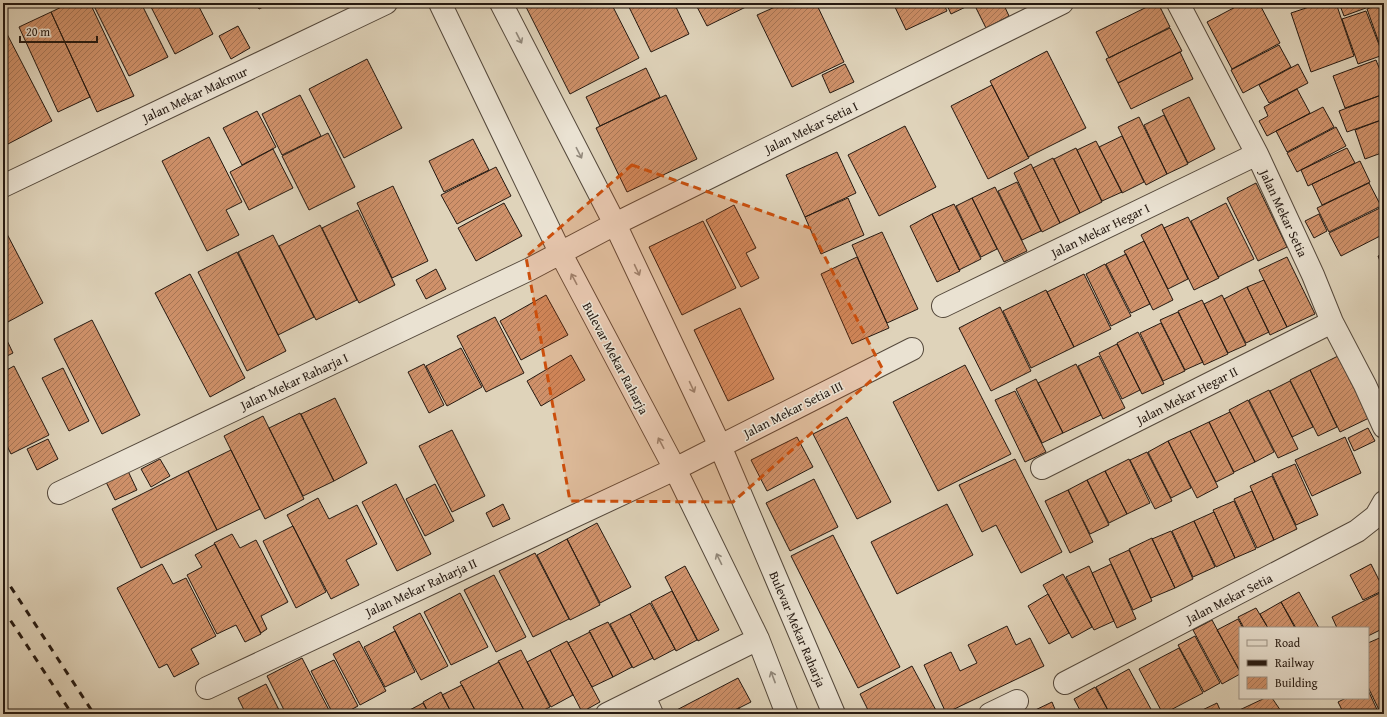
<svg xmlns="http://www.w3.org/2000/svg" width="1387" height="717" font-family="'Gentium Book Plus',serif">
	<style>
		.building { fill: url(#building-hatch); stroke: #251911 }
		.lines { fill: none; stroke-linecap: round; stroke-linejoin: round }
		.minor-casing { stroke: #54483b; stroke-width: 24 }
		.minor { stroke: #eae2d2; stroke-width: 22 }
		.rail { stroke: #251911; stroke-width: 3; stroke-dasharray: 7 7; stroke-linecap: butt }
		.oneway { stroke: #91887b }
		.marked { fill: #cb4f0d; fill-opacity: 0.2; stroke: #cb4f0d; stroke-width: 3; stroke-dasharray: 8 5; stroke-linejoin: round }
		.labels { text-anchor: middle; stroke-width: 3; stroke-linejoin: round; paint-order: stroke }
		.street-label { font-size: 13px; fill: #251911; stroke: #eae2d2 }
	</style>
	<defs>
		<pattern id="building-hatch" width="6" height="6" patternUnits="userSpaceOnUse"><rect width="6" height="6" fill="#cf916a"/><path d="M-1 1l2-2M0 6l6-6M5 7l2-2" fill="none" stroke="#a87656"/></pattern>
	</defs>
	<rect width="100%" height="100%" fill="#dfd3ba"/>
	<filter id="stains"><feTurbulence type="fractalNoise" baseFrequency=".005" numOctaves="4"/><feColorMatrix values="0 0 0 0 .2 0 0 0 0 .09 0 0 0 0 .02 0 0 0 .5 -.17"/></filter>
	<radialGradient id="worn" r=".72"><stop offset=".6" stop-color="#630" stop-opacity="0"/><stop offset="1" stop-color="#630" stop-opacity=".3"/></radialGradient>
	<path class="building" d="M70,3H90L134,96L97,112L51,12Z
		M96,3H141L168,57L129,76L93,4Z
		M149,3H180L182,7L189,3H197L213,34L175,54Z
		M255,3H271L259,9Z
		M524,3H611L639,58L570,94Z
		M627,3H674L689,34L651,52Z
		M695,3H754L707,26Z
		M784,3H816L844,62L792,87L757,15Z
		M893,3H943L947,11L906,30Z
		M946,3H974L951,14Z
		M981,3H1003L1009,16L986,28L975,6Z
		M1155,3H1158L1170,27L1109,58L1096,32Z
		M1243,3H1259L1280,43L1232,69L1207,22Z
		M1321,3H1336L1354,56L1311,72L1291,13Z
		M1339,3H1373L1374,5L1344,16Z
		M1382,3H1384V50L1382,51L1367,9Z
		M1366,11L1383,55L1358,64L1342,19Z
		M51,12L90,97L58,112L19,27Z
		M238,26L250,48L231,59L219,36Z
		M1170,28L1182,51L1118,83L1106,59Z
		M7,34L52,121L8,144L3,134V36Z
		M1279,45L1291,67L1243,93L1231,70Z
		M1047,51L1086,128L1028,157L990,81Z
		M1180,52L1193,79L1131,109L1118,83Z
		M367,59L402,128L344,158L309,89Z
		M1376,60L1384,80V94L1345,108L1333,76Z
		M845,64L854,82L830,93L822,75Z
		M1298,64L1308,83L1269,103L1259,85Z
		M646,68L660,97L600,126L586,97Z
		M992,85L1029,158L988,179L951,106Z
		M1297,89L1310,113L1267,136L1259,121L1268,116L1264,107Z
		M1384,94V119L1347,132L1339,111Z
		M300,95L321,136L282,155L262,114Z
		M666,95L697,159L627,192L596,128Z
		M1189,97L1215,149L1188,163L1162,110Z
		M1323,107L1334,127L1287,152L1276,131Z
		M257,111L276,147L242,165L223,128Z
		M1164,115L1188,164L1167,174L1144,125Z
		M1139,117L1167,174L1146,185L1118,127Z
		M1384,119V152L1365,159L1355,130Z
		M905,126L936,187L879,216L848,155Z
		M1336,127L1346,146L1297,172L1287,153Z
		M328,133L355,187L309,210L282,156Z
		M1122,136L1144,182L1122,193L1099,147Z
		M209,137L242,202L226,210L239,235L207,251L162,161Z
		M473,139L489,170L444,192L429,161Z
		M1096,141L1122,192L1102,201L1077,150Z
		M1076,148L1102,202L1080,213L1054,159Z
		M1347,148L1355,163L1308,186L1301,170Z
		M273,149L293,188L249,210L230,172Z
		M837,152L856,193L805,217L786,175Z
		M1053,158L1080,213L1060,223L1033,168Z
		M1360,161L1370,182L1322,205L1312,184Z
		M1031,164L1060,223L1042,232L1014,173Z
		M496,167L511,196L457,224L441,195Z
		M1017,182L1041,231L1022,240L998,191Z
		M1256,183L1287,247L1258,261L1227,198Z
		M1369,183L1381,206L1329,232L1317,208Z
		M393,186L428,261L392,278L357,203Z
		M995,187L1027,251L1004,262L972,198Z
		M848,198L864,235L821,254L805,217Z
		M972,198L997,249L981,257L956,206Z
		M504,203L522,236L476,261L458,228Z
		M1226,203L1254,259L1218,277L1191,221Z
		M954,204L981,259L959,270L932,214Z
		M734,205L756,248L746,253L759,278L741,287L706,220Z
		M1382,207L1384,211V234L1341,256L1329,233Z
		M358,210L395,285L359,303L322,228Z
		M932,214L960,271L937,282L910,226Z
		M1319,214L1327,231L1314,238L1305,221Z
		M1188,217L1219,278L1194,290L1164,228Z
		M703,221L736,288L682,315L649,247Z
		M1162,224L1188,279L1168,289L1141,235Z
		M320,225L357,300L316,320L279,246Z
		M882,232L918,309L887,323L852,245Z
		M7,234L43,303L6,323L3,318V236Z
		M273,235L314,317L278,335L238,252Z
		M1144,241L1173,300L1153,310L1124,251Z
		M237,252L286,351L247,371L198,272Z
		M1126,254L1150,304L1131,313L1106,264Z
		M1384,254V271L1378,256Z
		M857,257L889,328L852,344L821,274Z
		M1287,257L1315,314L1287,327L1259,270Z
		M1105,264L1131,316L1111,326L1086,274Z
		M436,269L446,289L426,299L416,280Z
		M190,274L245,378L210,397L155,293Z
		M1084,274L1111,329L1074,347L1047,292Z
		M1264,280L1287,327L1270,335L1247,287Z
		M1247,287L1269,332L1246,343L1224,299Z
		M1046,290L1074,347L1031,368L1003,311Z
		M546,295L568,335L521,360L500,321Z
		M1222,295L1246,345L1228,353L1204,304Z
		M1202,300L1228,354L1204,365L1178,311Z
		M1000,307L1031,371L991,391L959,328Z
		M740,308L774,379L728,401L694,330Z
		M1178,312L1203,362L1185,370L1160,320Z
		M495,317L524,373L486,392L457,336Z
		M92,320L140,415L102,434L54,339Z
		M1161,323L1185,371L1163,381L1140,333Z
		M3,332L13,353L3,358Z
		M1138,332L1164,384L1142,394L1117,343Z
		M1117,344L1140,390L1122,399L1099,353Z
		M461,348L482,387L447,406L426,366Z
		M571,355L585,380L541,406L527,381Z
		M1099,356L1125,408L1103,419L1078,366Z
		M1338,356L1369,418L1340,432L1310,370Z
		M424,364L444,405L429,413L408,372Z
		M1076,364L1101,415L1063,433L1038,383Z
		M965,365L1011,454L938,491L893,402Z
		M14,366L49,435L11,454L3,438V372Z
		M63,368L89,421L69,431L42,378Z
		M1310,370L1337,427L1318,436L1290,380Z
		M1036,379L1063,433L1042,443L1016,389Z
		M1290,381L1313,427L1292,437L1270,391Z
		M1269,390L1298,449L1278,458L1249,400Z
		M1015,391L1046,452L1025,462L995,400Z
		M335,398L367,463L334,481L301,414Z
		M1248,400L1274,452L1255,462L1229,410Z
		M1230,412L1255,462L1234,472L1209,422Z
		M300,413L334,481L303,496L269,428Z
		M263,416L304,499L265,519L224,436Z
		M847,417L891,502L857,519L813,434Z
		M1209,422L1234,473L1216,482L1190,431Z
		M1368,428L1375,441L1354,451L1348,438Z
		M452,430L485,496L452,512L419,446Z
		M1190,431L1218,487L1197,498L1168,441Z
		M797,437L813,467L767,491L751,460Z
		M1345,437L1361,473L1312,496L1295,460Z
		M48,439L58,459L37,470L27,449Z
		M1168,441L1191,488L1171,498L1148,452Z
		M231,450L260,509L217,530L188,471Z
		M1147,452L1172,501L1155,509L1130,460Z
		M160,459L170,476L151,487L141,469Z
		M1015,459L1062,552L1021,573L996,525L982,532L959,485Z
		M1129,459L1150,503L1127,514L1105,471Z
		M1295,464L1318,515L1296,525L1272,474Z
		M128,471L137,490L115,500L106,482Z
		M188,471L217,530L141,568L112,509Z
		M1105,471L1127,514L1109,523L1087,480Z
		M1272,476L1297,529L1274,540L1250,486Z
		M814,479L838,527L790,551L766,503Z
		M1087,480L1109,525L1090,534L1068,490Z
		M396,484L431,554L397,571L362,502Z
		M435,484L454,521L425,536L406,499Z
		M1068,490L1093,542L1070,553L1045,501Z
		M1252,491L1274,540L1257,548L1234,499Z
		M318,498L329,519L357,505L377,544L346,560L359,585L331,599L287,515Z
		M1234,501L1256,549L1235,558L1213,510Z
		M503,504L510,519L493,527L486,513Z
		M947,504L973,555L897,594L871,542Z
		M1214,512L1235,558L1216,567L1194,521Z
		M1194,521L1215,567L1193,577L1172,531Z
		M597,523L631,587L600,603L567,539Z
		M293,526L326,592L296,608L263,541Z
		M1171,531L1193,579L1175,588L1152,539Z
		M232,534L240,548L256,540L288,602L261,616L267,629L261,633L214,543Z
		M833,535L900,667L858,688L791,556Z
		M1152,538L1175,588L1151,598L1129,549Z
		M567,539L600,605L570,620L537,555Z
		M215,544L261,634L245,642L236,625L217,634L187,575L202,567L195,555Z
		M1129,550L1152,601L1133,610L1109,559Z
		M535,553L569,619L533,637L499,571Z
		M162,564L173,584L186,578L216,636L191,649L199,664L174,677L167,664L159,668L117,588Z
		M1111,564L1136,619L1117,628L1092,573Z
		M1371,564L1384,590L1363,600L1350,575Z
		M685,566L719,630L698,641L665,577Z
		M1089,566L1114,621L1094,630L1066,577Z
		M1063,574L1092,627L1072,638L1043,585Z
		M494,575L526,637L496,652L464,590Z
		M672,591L697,640L676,651L651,602Z
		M1384,591V628L1368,636V628H1337L1332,617Z
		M1299,592L1319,628H1296L1281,602Z
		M460,593L488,647L451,665L424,612Z
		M1048,594L1069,633L1049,644L1028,606Z
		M1281,602L1295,628H1268L1260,614Z
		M650,603L675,649L654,660L630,614Z
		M1256,608L1268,628H1244L1238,617Z
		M420,613L448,666L421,680L393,627Z
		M630,614L653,658L633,668L610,624Z
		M1238,619L1243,628H1240V671L1217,630Z
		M1212,620L1240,672V674L1222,684L1193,630Z
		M608,622L632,667L613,677L589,631Z
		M1007,626L1016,645L1030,638L1044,666L946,713L924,665L951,652L960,671L977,663L968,645Z
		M395,631L415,672L385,687L364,647Z
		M590,632L613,677L592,687L568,643Z
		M1195,636L1220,683L1204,692L1178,645Z
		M1384,636V714H1381L1368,687V643Z
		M359,641L386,691L360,705L333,654Z
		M567,641L600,702L582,712L550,650Z
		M1179,648L1203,693L1163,714L1139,669Z
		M521,650L550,707L536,714H526L498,661Z
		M550,650L573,695L551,707L527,662Z
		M302,658L331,714H286L267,676Z
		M334,660L358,706L343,714H333L311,671Z
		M499,662L526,714H477L460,682Z
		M912,666L938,714H870L860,694Z
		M1129,669L1152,711L1148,714H1110L1096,687Z
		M738,678L751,702L727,714H669Z
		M266,684L281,714H246L238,698Z
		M462,685L477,714H452L442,695Z
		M1095,687L1110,714H1082L1074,699Z
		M1368,690L1379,714H1344L1338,702L1346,698H1368Z
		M441,692L452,714H429L423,702Z
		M1265,698H1272L1283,714H1231Z
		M1052,702L1057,714H1027Z
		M423,703L429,714H402Z
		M1217,703L1222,714H1194Z
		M739,708L742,714H727Z"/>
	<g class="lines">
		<defs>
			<path id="minor" d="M440,3L560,252L675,469L758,639L787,714
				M501,3L615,224L720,446L834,714
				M1178,3L1257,154L1313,275L1332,322L1365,385L1384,427
				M3,186L386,3
				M943,306L1257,154
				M1042,468L1332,322
				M59,493L530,269L615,224L1062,3
				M1065,683L1357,531L1376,516L1384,502
				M207,688L675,469L912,349
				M644,696L652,714
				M607,714L758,639
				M990,714L1017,701"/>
		</defs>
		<use href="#minor" class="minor-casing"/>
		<use href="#minor" class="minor"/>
		<path class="rail" d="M3,575L94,714
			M3,609L72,714"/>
	</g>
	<defs><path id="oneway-shaft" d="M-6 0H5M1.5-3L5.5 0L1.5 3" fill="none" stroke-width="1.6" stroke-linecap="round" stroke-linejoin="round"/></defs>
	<g class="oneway">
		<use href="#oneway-shaft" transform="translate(519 38) rotate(63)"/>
		<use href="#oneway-shaft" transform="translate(579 153) rotate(63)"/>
		<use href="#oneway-shaft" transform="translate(637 270) rotate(65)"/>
		<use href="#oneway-shaft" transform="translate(574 279) rotate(-118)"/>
		<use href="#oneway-shaft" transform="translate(692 387) rotate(65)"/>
		<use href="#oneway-shaft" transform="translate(661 443) rotate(-118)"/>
		<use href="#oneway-shaft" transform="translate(719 559) rotate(-116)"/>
		<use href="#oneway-shaft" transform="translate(773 677) rotate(-111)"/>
	</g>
	<path class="marked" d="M632,165L810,228L883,370L733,502L570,501L526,257Z"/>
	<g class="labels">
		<g class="street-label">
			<text transform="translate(195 94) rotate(-25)" y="5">Jalan Mekar Makmur</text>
			<text transform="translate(811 127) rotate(-26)" y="5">Jalan Mekar Setia I</text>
			<text transform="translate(1284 213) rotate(65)" y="5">Jalan Mekar Setia</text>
			<text transform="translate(1100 230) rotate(-26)" y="5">Jalan Mekar Hegar I</text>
			<text transform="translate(616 358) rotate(62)" y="5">Bulevar Mekar Raharja</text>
			<text transform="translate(294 381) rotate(-25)" y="5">Jalan Mekar Raharja I</text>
			<text transform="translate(1187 395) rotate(-27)" y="5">Jalan Mekar Hegar II</text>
			<text transform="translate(793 409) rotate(-27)" y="5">Jalan Mekar Setia III</text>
			<text transform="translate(421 587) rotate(-25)" y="5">Jalan Mekar Raharja II</text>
			<text transform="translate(1229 598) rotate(-27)" y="5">Jalan Mekar Setia</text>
			<text transform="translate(798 629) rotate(67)" y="5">Bulevar Mekar Raharja</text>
		</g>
	</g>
	<rect width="1387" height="717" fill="none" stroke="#dfd3ba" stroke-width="16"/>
	<rect x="4" y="4" width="1379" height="709" fill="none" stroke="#251911" stroke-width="2"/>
	<rect x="8" y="8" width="1371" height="701" fill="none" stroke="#251911"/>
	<rect x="1239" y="627" width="130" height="72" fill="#eae2d2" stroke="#9b9285"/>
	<rect x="1247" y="640" width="20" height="6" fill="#eae2d2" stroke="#9b9285"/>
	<text x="1275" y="647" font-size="12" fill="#251911">Road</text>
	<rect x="1247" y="660" width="20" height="6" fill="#251911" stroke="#9b9285"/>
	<text x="1275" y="667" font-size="12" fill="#251911">Railway</text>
	<rect x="1247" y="677" width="20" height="12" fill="url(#building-hatch)" stroke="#9b9285"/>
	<text x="1275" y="687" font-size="12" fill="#251911">Building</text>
	<path d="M20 36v6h77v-6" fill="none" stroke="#251911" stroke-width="2"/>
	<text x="26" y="36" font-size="12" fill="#251911" stroke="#eae2d2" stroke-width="3" paint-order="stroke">20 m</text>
	<rect width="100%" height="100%" filter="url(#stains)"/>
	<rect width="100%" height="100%" fill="url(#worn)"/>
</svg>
